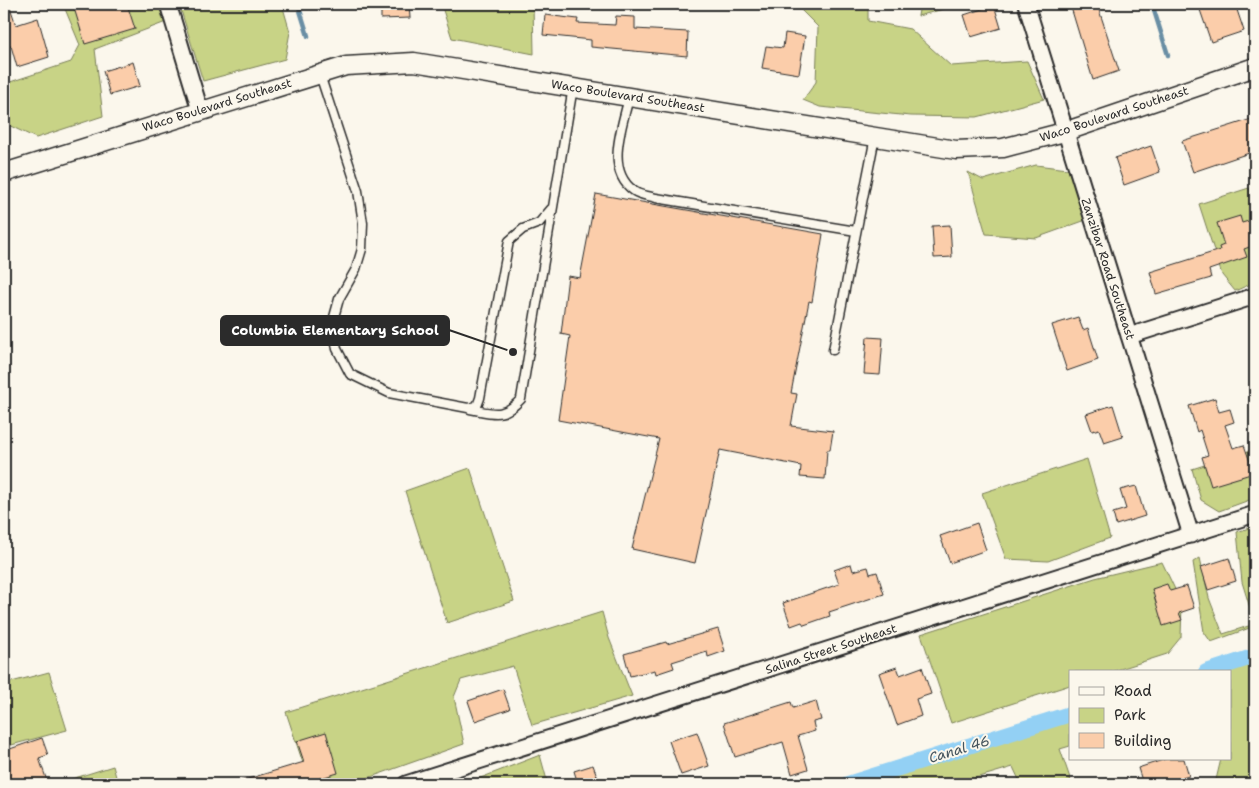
<svg xmlns="http://www.w3.org/2000/svg" width="1259" height="788" font-family="'Shantell Sans',sans-serif">
	<style>
		.green { fill: #c8d386; stroke: #7a7f58 }
		.lines { fill: none; stroke-linecap: round; stroke-linejoin: round }
		.stream { stroke: #698ea4; stroke-width: 4.5 }
		.canal { stroke: #93d0f4; stroke-width: 16 }
		.building { fill: #fbcdaa; stroke: #2b2b2b }
		.service-casing { stroke: #2b2b2b; stroke-width: 11 }
		.minor-casing { stroke: #2b2b2b; stroke-width: 19 }
		.tertiary-casing { stroke: #2b2b2b; stroke-width: 21 }
		.service { stroke: #fbf7ec; stroke-width: 8 }
		.minor { stroke: #fbf7ec; stroke-width: 15 }
		.tertiary { stroke: #fbf7ec; stroke-width: 18 }
		.labels { text-anchor: middle; stroke-width: 4; stroke-linejoin: round; paint-order: stroke }
		.street-label { font-size: 12px; fill: #2b2b2b; stroke: #fbf7ec }
		.water-label { font-size: 14px; font-style: italic; fill: #45545d; stroke: #fbf7ec }
		.leader { fill: none; stroke: #2b2b2b; stroke-width: 2 }
		.callout-dot { fill: #2b2b2b; stroke: #fbf7ec; stroke-width: 2 }
		.callout { fill: #2b2b2b; stroke: #2b2b2b; stroke-width: 2 }
		.callout-label { font-size: 14px; text-anchor: middle; font-weight: bold; fill: #fff }
	</style>
	<rect width="100%" height="100%" fill="#fbf7ec"/>
	<filter id="ink" filterUnits="userSpaceOnUse"><feTurbulence type="fractalNoise" baseFrequency=".02" numOctaves="2"/><feDisplacementMap in="SourceGraphic" scale="10" xChannelSelector="R" yChannelSelector="G"/><feConvolveMatrix kernelMatrix="1 2 1 2 8 2 1 2 1" color-interpolation-filters="sRGB"/></filter>
	<g filter="url(#ink)">
		<path class="green" d="M63,4H161L166,22L95,49L103,116L36,138L4,123V84L71,62L80,45Z
			M179,4H282L290,32L285,59L203,81Z
			M441,4H533L534,54L452,38Z
			M802,4H868V21L910,29L951,66L1027,61L1044,99L977,117L911,116L820,107L803,100L816,82L818,27L801,10Z
			M920,4H961L918,16Z
			M1036,165L1068,169L1086,220L1036,238L986,234L968,172L983,180Z
			M1249,188L1255,206V282L1235,291L1222,275L1199,204Z
			M1255,449V498L1219,511L1201,500L1192,469Z
			M1087,459L1110,538L1048,561L1006,559L982,493Z
			M470,468L514,601L447,623L405,491Z
			M1255,526V626L1211,642L1204,632L1193,562L1200,558L1209,598L1223,634L1255,624L1242,582L1237,532Z
			M1162,562L1182,604L1181,637L1167,654L1111,672H1070V685L951,723L921,634L1095,578Z
			M602,612L609,638L632,696L532,725L513,666L461,680L454,697L464,744L351,784H310L286,712Z
			M1255,662V784H1215L1221,759H1230V672H1223Z
			M49,672L67,730L4,747V684Z
			M1070,720V746L1060,749L1072,784H1021L1013,767L956,784H864Z
			M540,755L548,784H465Z
			M113,766L118,784H56Z"/>
		<g class="lines">
			<path class="stream" d="M298,4L308,36
				M1152,4L1168,55"/>
			<path class="canal" d="M1206,672L1255,656
				M848,784L1070,714"/>
		</g>
		<path class="building" d="M4,4H9L16,25L38,18L49,57L17,67L11,46L4,48Z
			M88,4H127L135,29L85,44L74,8Z
			M381,4H409L410,18L381,19Z
			M1070,4H1097L1119,71L1093,80Z
			M1198,4H1235L1244,31L1211,42Z
			M994,5L1001,28L971,37L964,15Z
			M545,15L578,19L577,23L615,25L616,16L635,17V29L688,32L687,56L591,47V40L543,35Z
			M785,33L805,36L799,74L762,68L766,46L783,48Z
			M133,62L140,86L110,95L103,71Z
			M1255,118V151L1193,172L1182,141Z
			M1151,146L1160,172L1124,185L1115,158Z
			M596,194L823,234L812,302L809,301L791,393L797,394L791,426L833,431L830,450H827L825,479L800,477L801,466L720,450L695,563L632,549L659,439L558,420L570,336L561,334L568,276L580,278Z
			M1240,216L1242,223L1255,219V245L1244,249L1247,257L1209,270L1211,278L1156,294L1150,272L1220,250L1219,247L1224,245L1217,223Z
			M950,225L952,257L934,258L932,226Z
			M1078,317L1083,330L1088,328L1098,360L1067,371L1052,325Z
			M867,337L883,338L880,375L864,374Z
			M1215,398L1219,412L1230,409L1234,422L1225,425L1233,448L1244,445L1254,473L1211,486L1202,457L1208,455L1200,430L1197,432L1189,406Z
			M1113,405L1123,437L1104,443L1099,429L1092,431L1086,414Z
			M1136,486L1145,516L1116,525L1113,513L1126,509L1120,490Z
			M977,523L986,550L950,563L940,536Z
			M1229,558L1236,581L1208,590L1201,567Z
			M851,564L853,571L868,567L870,574L877,572L884,594L829,612L830,616L804,625L802,622L791,626L783,603L839,584L834,570Z
			M1167,584L1170,591L1187,586L1194,608L1179,613L1182,620L1163,626L1152,589Z
			M718,629L725,651L708,657L707,651L672,662L674,668L656,674L655,670L630,676L624,654L666,642L667,644Z
			M897,667L900,675L922,667L931,694L916,699L921,716L897,725L879,673Z
			M503,689L510,709L475,721L468,701Z
			M816,701L821,720L813,722L815,731L798,736L808,769L792,774L783,742L735,757L724,723L791,702L793,708Z
			M326,732L338,773L300,784H242L241,781L304,762L297,741Z
			M697,732L709,766L681,775L669,741Z
			M42,738L48,755L39,758L47,781L38,784H10L7,776L4,777V751Z
			M1166,759H1184L1189,776L1161,784H1143L1138,768Z
			M593,765L600,784H578L574,771Z"/>
		<g class="lines">
			<defs>
				<path id="service" d="M320,75L358,191L363,223L362,249L356,269L339,299L334,317V331L337,349L350,374L389,393L468,408L477,406L480,398L509,241L523,229L539,223L551,209
					M629,97C623,125 604,170 634,191C639,195 649,196 656,198L856,231
					M833,350L875,137
					M470,409C493,413 503,419 521,399L573,87"/>
				<path id="minor" d="M168,4L200,110
					M1026,4L1191,535
					M1129,336L1255,296
					M406,784L1255,514"/>
				<path id="tertiary" d="M4,173L346,66L414,62L956,150L1003,148L1064,132L1255,67"/>
			</defs>
			<use href="#service" class="service-casing"/>
			<use href="#minor" class="minor-casing"/>
			<use href="#tertiary" class="tertiary-casing"/>
			<use href="#service" class="service"/>
			<use href="#minor" class="minor"/>
			<use href="#tertiary" class="tertiary"/>
		</g>
	</g>
	<g class="labels">
		<g class="street-label">
			<text transform="translate(628 96) rotate(9)" y="4">Waco Boulevard Southeast</text>
			<text transform="translate(217 105) rotate(-17)" y="4">Waco Boulevard Southeast</text>
			<text transform="translate(1114 114) rotate(-18)" y="4">Waco Boulevard Southeast</text>
			<text transform="translate(1108 269) rotate(72)" y="4">Zanzibar Road Southeast</text>
			<text transform="translate(831 649) rotate(-18)" y="4">Salina Street Southeast</text>
		</g>
		<g class="water-label">
			<text transform="translate(959 749) rotate(-17)" y="5">Canal 46</text>
		</g>
	</g>
	<path class="leader" d="M513 352L449 330"/>
	<circle class="callout-dot" cx="513" cy="352" r="5"/>
	<rect class="callout" x="221" y="316" width="228" height="29" rx="5"/>
	<g class="callout-label">
		<text x="335" y="335">Columbia Elementary School</text>
	</g>
	<rect width="1259" height="788" fill="none" stroke="#fbf7ec" stroke-width="20"/>
	<rect x="10" y="10" width="1239" height="768" fill="none" stroke="#2b2b2b" stroke-width="2" filter="url(#ink)"/>
	<rect x="1069" y="670" width="162" height="90" fill="#fbf7ec" stroke="#a8a59f"/>
	<rect x="1079" y="687" width="25" height="8" fill="#fbf7ec" stroke="#a8a59f"/>
	<text x="1114" y="696" font-size="15" fill="#2b2b2b">Road</text>
	<rect x="1079" y="708" width="25" height="15" fill="#c8d386" stroke="#a8a59f"/>
	<text x="1114" y="720" font-size="15" fill="#2b2b2b">Park</text>
	<rect x="1079" y="733" width="25" height="15" fill="#fbcdaa" stroke="#a8a59f"/>
	<text x="1114" y="746" font-size="15" fill="#2b2b2b">Building</text>
</svg>
